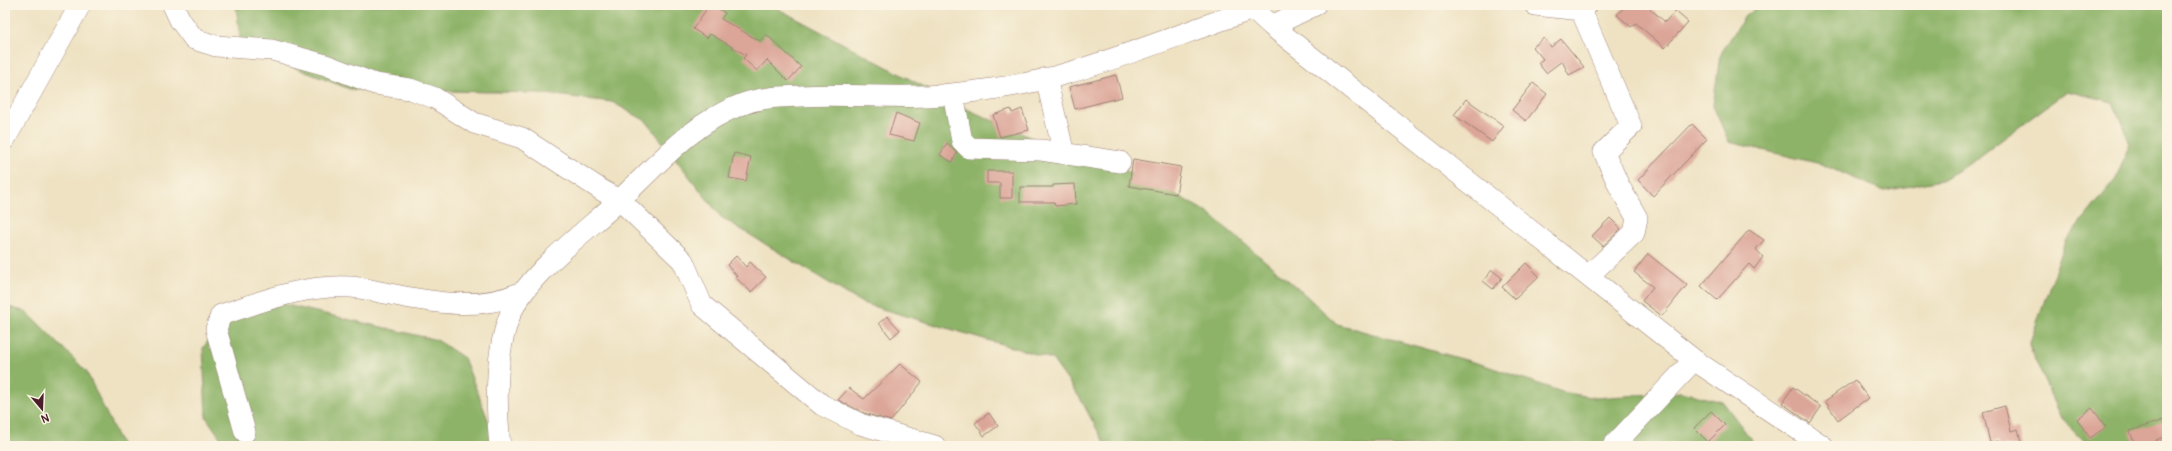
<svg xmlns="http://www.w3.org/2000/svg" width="2172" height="451" font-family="Pangolin,sans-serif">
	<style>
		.forest { fill: #8db368; stroke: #6c694a }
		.building { fill: #dba598 }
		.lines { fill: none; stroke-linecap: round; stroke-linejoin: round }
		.minor-casing { stroke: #9c8076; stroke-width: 22 }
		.minor { stroke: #fff; stroke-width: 21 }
	</style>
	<rect width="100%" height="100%" fill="#fcf5e5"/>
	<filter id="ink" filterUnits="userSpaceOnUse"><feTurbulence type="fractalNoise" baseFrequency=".025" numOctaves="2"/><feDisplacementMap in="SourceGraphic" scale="8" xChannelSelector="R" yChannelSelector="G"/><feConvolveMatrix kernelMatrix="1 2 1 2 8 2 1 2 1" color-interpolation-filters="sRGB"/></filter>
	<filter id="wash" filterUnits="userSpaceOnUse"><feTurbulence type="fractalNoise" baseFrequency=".012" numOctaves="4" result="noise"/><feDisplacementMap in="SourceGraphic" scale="16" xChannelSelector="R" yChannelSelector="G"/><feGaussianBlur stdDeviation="0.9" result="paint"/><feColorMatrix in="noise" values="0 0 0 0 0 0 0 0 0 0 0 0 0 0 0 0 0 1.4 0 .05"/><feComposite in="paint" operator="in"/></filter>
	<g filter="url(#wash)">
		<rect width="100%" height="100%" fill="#eee2c2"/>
		<path class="forest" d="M236,5H771L958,105L1045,144L1147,178L1208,213L1302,292L1337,324L1487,366L1562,392L1596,398L1681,392L1723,402L1756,446H1106L1080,398L1052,359L862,303L721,217L646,121L612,102L539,93L350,89L241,47Z
			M1760,5H2167V446H2089L2059,415L2029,345L2065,242L2116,179L2130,144L2113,102L2067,91L1971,163L1941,180L1884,191L1821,164L1729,142L1713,106L1720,55L1745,16Z
			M282,304L437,340L464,358L494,435L496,446H226L206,417L203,348L222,321Z
			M5,306L27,312L86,371L122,446H5Z"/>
		<g id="blocks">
			<path class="building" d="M709,5H713L725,13L721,19L760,41L766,34L801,67L788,81L767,60L757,71L743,58L746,55L710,34L707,38L693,29Z
				M1626,5H1646L1665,22L1675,11L1688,22L1665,48L1636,23L1631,27L1617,15Z
				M1544,38L1551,47L1561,39L1584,67L1569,75L1562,61L1546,73L1538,63L1543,59L1533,47Z
				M1116,75L1122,97L1075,109L1069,87Z
				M1533,83L1547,94L1526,121L1512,110Z
				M1466,99L1504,126L1492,142L1454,115Z
				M1011,109L1012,113L1022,109L1029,130L1000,137L993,115Z
				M896,113L920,123L914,141L889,135Z
				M1692,124L1707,139L1653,196L1638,180Z
				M947,143L957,153L952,162L940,155Z
				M734,153L751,157L746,181L729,178Z
				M1133,159L1181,167L1176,194L1129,186Z
				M987,171H1012V198H1000V183H987Z
				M1075,184L1076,204L1055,206L1054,202H1020V187H1053V185Z
				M1610,218L1621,229L1603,246L1592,236Z
				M1749,230L1764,240L1756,249L1763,257L1754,269L1749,264L1717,300L1701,286Z
				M1648,254L1687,285L1662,316L1642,301L1653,287L1634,272Z
				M736,256L746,267L750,262L766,277L751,292L735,277L737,276L727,265Z
				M1526,263L1539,276L1515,299L1502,287Z
				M1492,270L1502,278L1493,289L1483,281Z
				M887,316L900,330L891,338L879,323Z
				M900,364L922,382L891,421L864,413L838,400L849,388L864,399Z
				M1855,380L1868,398L1838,420L1825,401Z
				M1793,387L1821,407L1810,423L1782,403Z
				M2005,406L2011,431L2018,429L2022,446H2000L1998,441L1990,443L1983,412Z
				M2092,408L2106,427L2090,438L2077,419Z
				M1711,411L1725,425L1708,442L1694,428Z
				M989,413L998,426L984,436L975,423Z
				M2164,420L2167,436L2156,440L2158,446H2135L2130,431Z"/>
		</g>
	</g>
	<g filter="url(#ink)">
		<use href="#blocks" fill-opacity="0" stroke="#9c8076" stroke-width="1"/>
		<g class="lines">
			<defs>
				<path id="minor" d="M173,5L180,20L194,39L216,46L272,50L326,65L375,84L410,89L435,98L474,123L522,138L603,191L620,200L683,261L702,305L822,405L860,424L935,446
					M1249,5L1272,26L1694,360L1823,446
					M1535,5L1581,10L1587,5
					M1581,10L1631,126L1604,152L1619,186L1637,218L1634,233L1588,276
					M1272,26L1315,5
					M1046,78L1064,154
					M953,94L962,141L969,148L1041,150L1120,162
					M5,139L80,5
					M245,432L216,329L221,315C263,301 306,284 351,287C364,288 378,292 390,294C434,303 481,311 522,292
					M500,446C496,406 495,353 510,315C526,276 581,235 613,206C653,170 691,122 743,104C762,97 781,97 801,96C851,93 903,100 952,94C991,90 1031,84 1068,73C1130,55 1191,30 1253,9
					M1613,446L1694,360"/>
			</defs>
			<use href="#minor" class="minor-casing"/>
			<use href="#minor" class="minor"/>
		</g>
	</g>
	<rect width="2172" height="451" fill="none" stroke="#fcf5e5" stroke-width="20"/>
	<g transform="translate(42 409) rotate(161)" stroke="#fcf5e5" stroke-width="3" paint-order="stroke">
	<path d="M0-3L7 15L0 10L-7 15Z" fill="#4a1f2b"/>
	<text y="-6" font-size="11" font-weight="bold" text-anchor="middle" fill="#4a1f2b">N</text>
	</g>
</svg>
